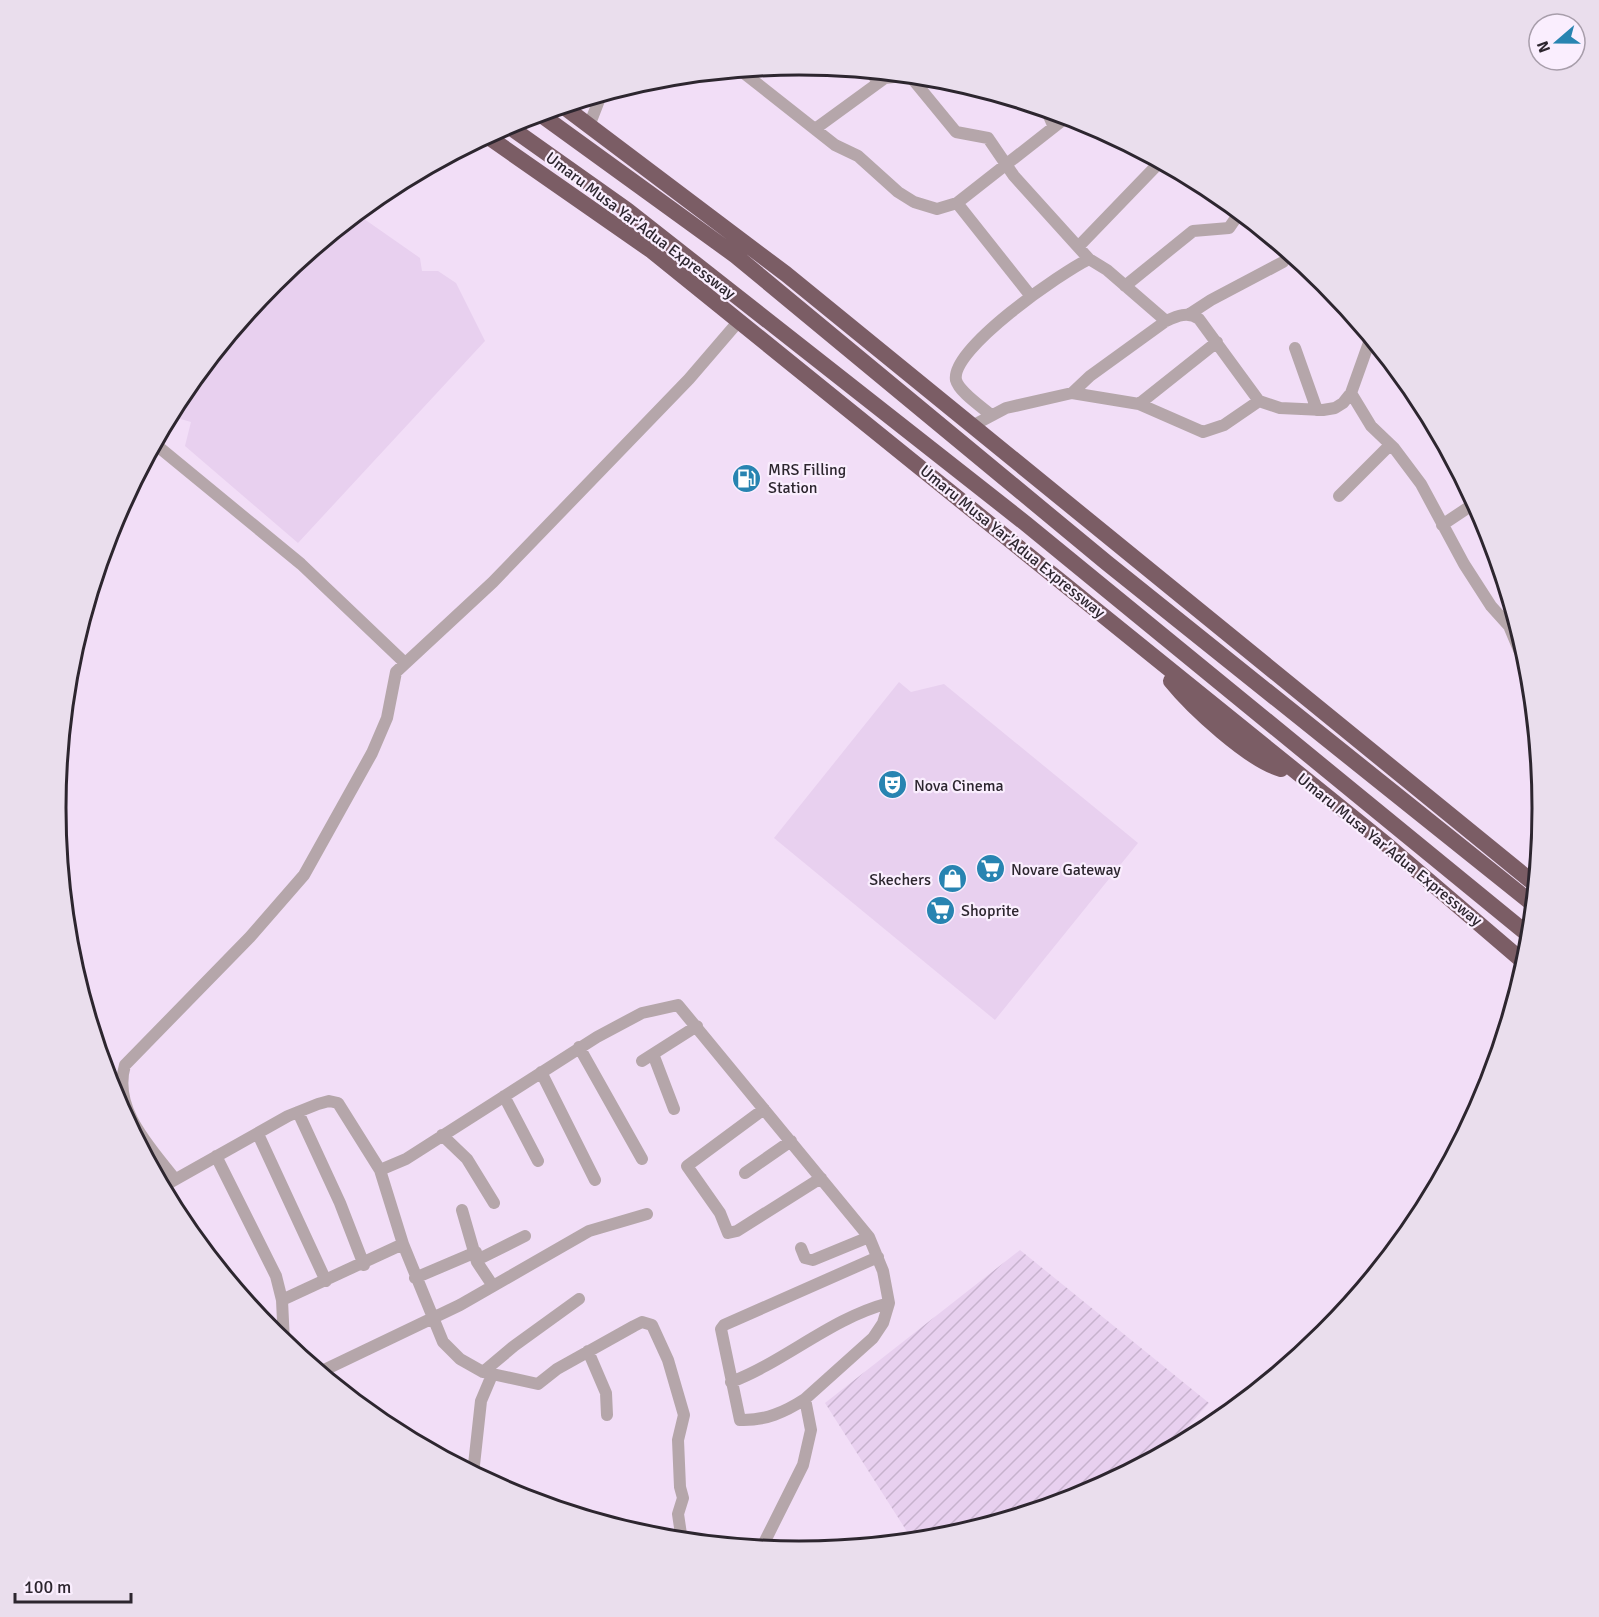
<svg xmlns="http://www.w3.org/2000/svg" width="1599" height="1617" font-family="Signika,sans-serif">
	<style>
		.built { fill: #e8d0ef }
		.industrial { fill: url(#industrial-furrows) }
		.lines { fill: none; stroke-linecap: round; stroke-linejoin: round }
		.minor { stroke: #b5a6aa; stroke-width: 12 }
		.highway { stroke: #7b5d65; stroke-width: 16 }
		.labels { text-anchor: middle; stroke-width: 4.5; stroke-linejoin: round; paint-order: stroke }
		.street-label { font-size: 16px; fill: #2d262f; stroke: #faeefe }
		.poi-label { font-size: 16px; fill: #2d262f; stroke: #faeefe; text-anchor: start }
		.rim { fill: none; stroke: #2d262f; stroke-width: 3 }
	</style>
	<defs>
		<pattern id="industrial-furrows" width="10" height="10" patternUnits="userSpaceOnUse" patternTransform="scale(1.5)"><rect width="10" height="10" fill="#e8d0ef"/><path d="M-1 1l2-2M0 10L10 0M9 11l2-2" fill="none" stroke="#c7b2cd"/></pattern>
	</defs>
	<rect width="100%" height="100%" fill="#f2def7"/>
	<path class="built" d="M357,214L420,258L422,271H438L456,283L485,341L298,543L185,446L191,422L170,416L181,395L274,282Z
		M899,682L911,692L944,684L1138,843L995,1020L774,838Z"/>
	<path class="industrial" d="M1423,1212L1418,1222L1325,1335L1294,1361Z
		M1020,1250L1209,1403L1164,1453L1084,1496L944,1538L913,1541L825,1403Z"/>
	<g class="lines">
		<path class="minor" d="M740,70L835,145L858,156L898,192L914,202L937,209L957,203L1030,295
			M870,71L878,82
			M910,76L956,132L988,138L1014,176L1089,259L1107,270L1166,321
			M1046,109L1053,125
			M589,126L601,95
			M815,129L885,78L910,75
			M957,203L1068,116
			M1078,247L1160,162
			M1125,286L1193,231L1229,228L1240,212
			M1188,315L1211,300L1283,262
			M1295,348L1317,410
			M1072,393L1139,404L1203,432L1224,425L1259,401
			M1351,393L1371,426L1394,448L1421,484L1464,564L1491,606L1509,626L1530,676
			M1139,404L1217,342
			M991,415C982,407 959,392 956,380C950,349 1062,272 1089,259
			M972,426L1006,408L1072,393L1090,376L1166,321C1177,316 1188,311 1199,319L1259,401L1280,408L1323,410L1335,408L1343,403L1351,393L1371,337
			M155,444L301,564L405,663
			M1339,496L1390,445
			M1442,525L1475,503
			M579,1047L642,1159
			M653,1054L674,1109
			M642,1061L697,1026
			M541,1072L595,1180
			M504,1096L538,1161
			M764,1109L687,1166L720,1213L728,1233L737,1231L821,1178
			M298,1112L340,1203L364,1265
			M258,1134L326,1281
			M442,1135L467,1159L494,1203
			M216,1156L276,1276L282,1300L284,1343
			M380,1170L406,1159L597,1037L642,1013L678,1005L869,1237L883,1271L889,1303L883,1323L873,1338L805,1399L811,1430L803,1465L761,1549
			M745,1173L791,1141
			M174,1178C149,1146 112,1108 125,1065L250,937L304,875L372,753L387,718L396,672L493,582L689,379L738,322
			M162,1187L288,1116L318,1104L329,1101L338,1103L380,1170L403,1244L443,1342L460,1359L483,1372L538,1384L557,1369L634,1326L642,1322L652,1325L668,1360L684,1415L678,1440L680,1487L683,1498L678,1514L682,1541
			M462,1210L477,1262L493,1286
			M801,1248L805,1258L813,1260L869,1237
			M477,1260L525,1236
			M415,1278L476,1252
			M282,1300L403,1244
			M588,1351L606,1393L607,1415
			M320,1372L460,1305L589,1231L647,1214
			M483,1372L514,1346L579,1299
			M731,1382C786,1361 831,1318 889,1303
			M805,1399C785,1412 765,1421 740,1420L721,1329L724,1325L878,1257
			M473,1474L481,1401L492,1375"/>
		<path class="highway" d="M563,106L786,274L1536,885
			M540,114L736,256L1107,563L1534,905
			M507,125L627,210L1025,523L1531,937
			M487,136L652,251L1387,845L1526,964
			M1171,681C1192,707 1249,760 1281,769"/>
	</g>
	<defs>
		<symbol id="fuel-disc" viewBox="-11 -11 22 22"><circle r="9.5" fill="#2884b1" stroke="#faeefe"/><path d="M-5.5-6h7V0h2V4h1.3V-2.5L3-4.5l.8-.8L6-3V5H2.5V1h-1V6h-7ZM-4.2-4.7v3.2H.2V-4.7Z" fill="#fff"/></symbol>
		<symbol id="theatre-disc" viewBox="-11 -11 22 22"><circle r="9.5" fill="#2884b1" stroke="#faeefe"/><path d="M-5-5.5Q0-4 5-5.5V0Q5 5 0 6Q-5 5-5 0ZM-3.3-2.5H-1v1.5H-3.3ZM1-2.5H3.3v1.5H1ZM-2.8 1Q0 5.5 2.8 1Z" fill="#fff"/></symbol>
		<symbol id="supermarket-disc" viewBox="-11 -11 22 22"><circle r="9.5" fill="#2884b1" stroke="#faeefe"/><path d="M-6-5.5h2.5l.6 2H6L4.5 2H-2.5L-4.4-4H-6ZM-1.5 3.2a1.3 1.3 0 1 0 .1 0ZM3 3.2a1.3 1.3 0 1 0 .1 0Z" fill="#fff"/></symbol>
		<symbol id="shop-disc" viewBox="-11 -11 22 22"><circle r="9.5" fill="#2884b1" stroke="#faeefe"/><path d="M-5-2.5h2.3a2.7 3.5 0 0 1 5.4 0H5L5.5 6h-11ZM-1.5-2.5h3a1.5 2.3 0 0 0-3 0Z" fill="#fff"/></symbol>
	</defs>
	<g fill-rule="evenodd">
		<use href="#fuel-disc" x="730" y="462" width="33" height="33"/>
		<use href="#theatre-disc" x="876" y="768" width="33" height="33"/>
		<use href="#supermarket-disc" x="974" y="852" width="33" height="33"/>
		<use href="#shop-disc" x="936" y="862" width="33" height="33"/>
		<use href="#supermarket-disc" x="924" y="894" width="33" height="33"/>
	</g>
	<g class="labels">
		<g class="street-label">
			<text transform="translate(641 225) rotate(37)" y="6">Umaru Musa Yar'Adua Expressway</text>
			<text transform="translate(1013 541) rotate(39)" y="6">Umaru Musa Yar'Adua Expressway</text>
			<text transform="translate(1390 849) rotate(39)" y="6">Umaru Musa Yar'Adua Expressway</text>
		</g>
		<g class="poi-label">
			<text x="768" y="475">MRS Filling<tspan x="768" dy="18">Station</tspan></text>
			<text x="914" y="791">Nova Cinema</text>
			<text x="1011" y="875">Novare Gateway</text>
			<text x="931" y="885" text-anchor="end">Skechers</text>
			<text x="961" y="916">Shoprite</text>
		</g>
	</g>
	<path d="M0 0H1599V1617H0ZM66 808a733 733 0 1 1 1466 0a733 733 0 1 1-1466 0Z" fill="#eadeed" fill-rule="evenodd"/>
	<path class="rim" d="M66 808a733 733 0 1 1 1466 0a733 733 0 1 1-1466 0Z"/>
	<g transform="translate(1557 42) rotate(250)"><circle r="28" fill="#faeefe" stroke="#a89eab" stroke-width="1.5"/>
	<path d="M0-4.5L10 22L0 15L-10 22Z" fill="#2884b1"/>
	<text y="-9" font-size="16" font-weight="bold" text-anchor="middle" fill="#2d262f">N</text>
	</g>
	<path d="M15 1593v9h116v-9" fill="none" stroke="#2d262f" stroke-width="3"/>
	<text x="24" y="1593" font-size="18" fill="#2d262f" stroke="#faeefe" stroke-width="4.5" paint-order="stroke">100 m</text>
</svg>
